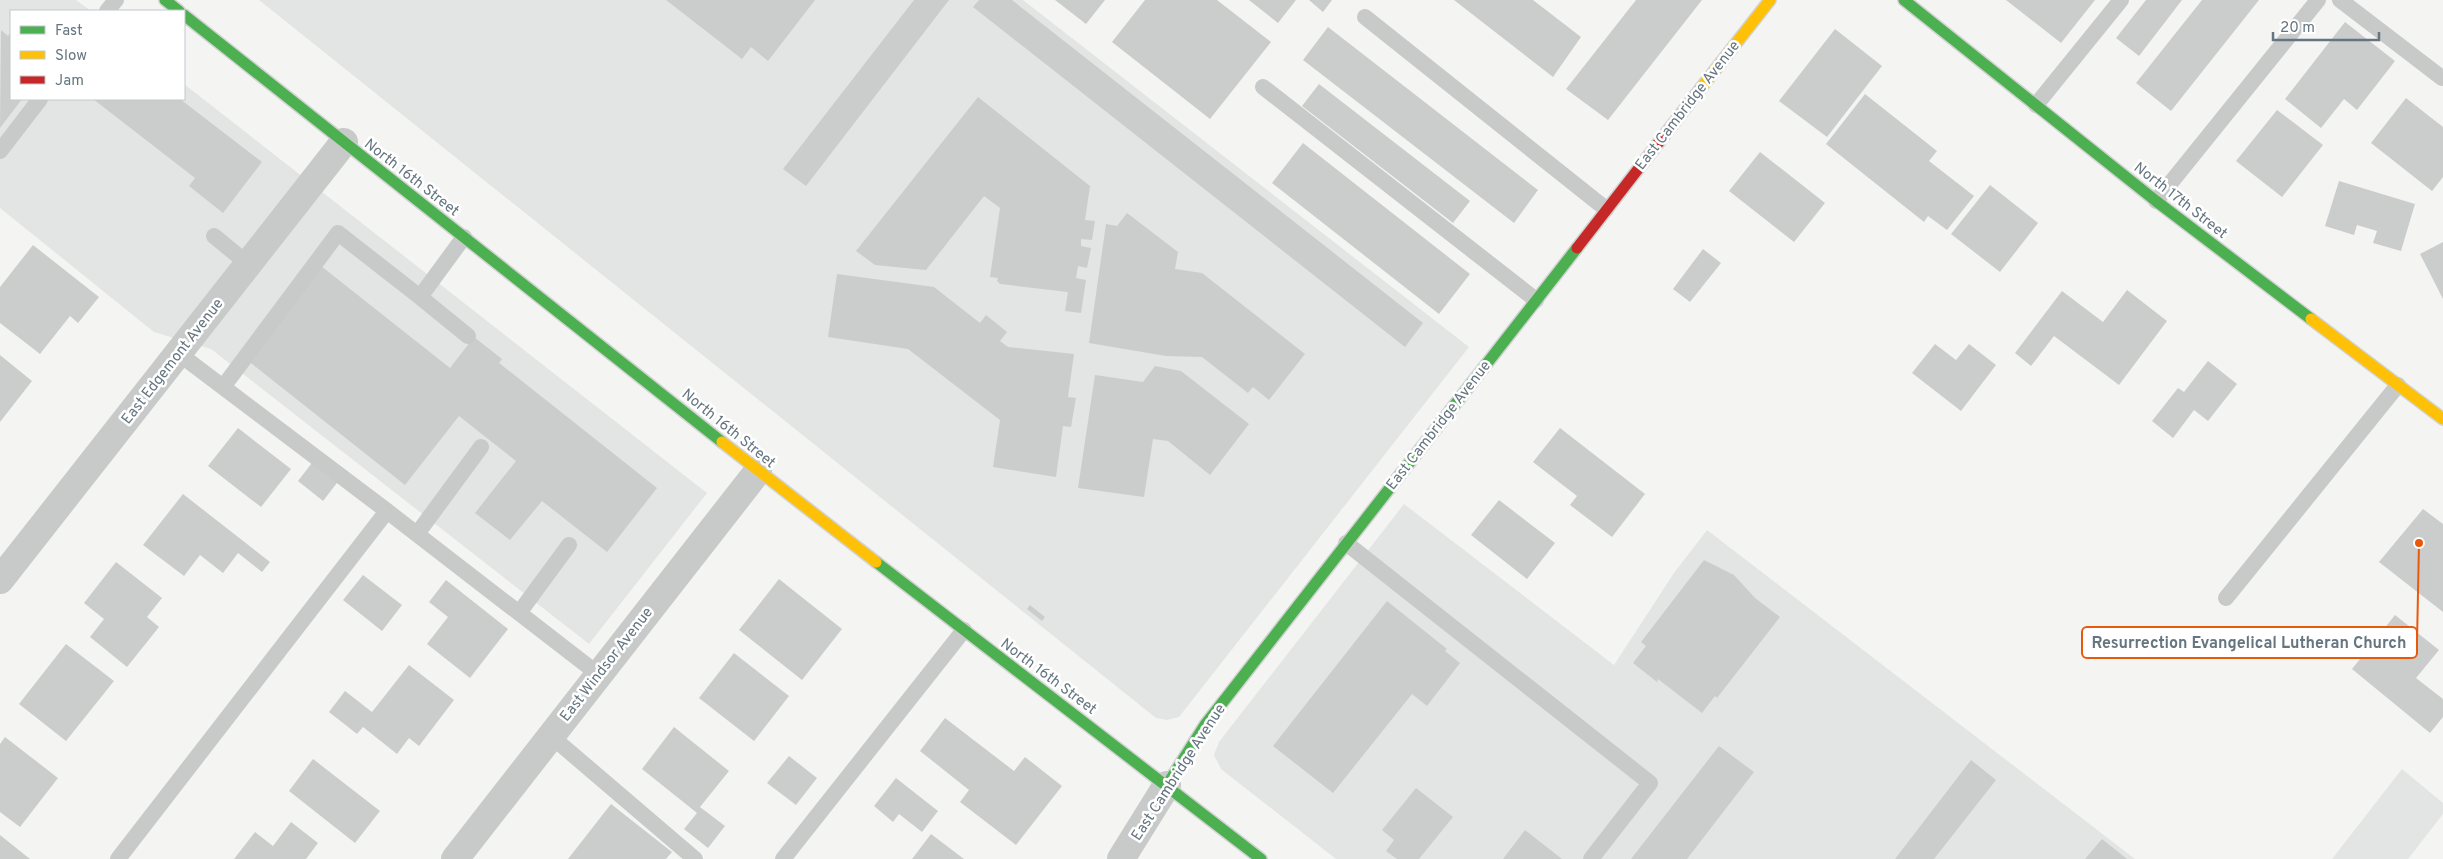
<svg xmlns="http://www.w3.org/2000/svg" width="2443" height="859" font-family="Overpass,sans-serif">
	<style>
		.built { fill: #e3e4e4 }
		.building { fill: #cbcdcd }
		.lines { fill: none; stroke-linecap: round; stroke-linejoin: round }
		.fast-casing { stroke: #d1d2d2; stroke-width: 14 }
		.slow-casing { stroke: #d1d2d2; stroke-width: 14 }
		.jam-casing { stroke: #d1d2d2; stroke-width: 14 }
		.lane { stroke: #c8caca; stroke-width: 16 }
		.street { stroke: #c8caca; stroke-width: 28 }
		.fast { stroke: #4caf50; stroke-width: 11 }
		.slow { stroke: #ffc107; stroke-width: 11 }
		.jam { stroke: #c62828; stroke-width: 11 }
		.labels { text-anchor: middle; stroke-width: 5; stroke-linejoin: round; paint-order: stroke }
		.street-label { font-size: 15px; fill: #667681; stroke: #fff }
		.leader { fill: none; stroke: #e8590c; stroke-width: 2 }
		.callout-dot { fill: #e8590c; stroke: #fff; stroke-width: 2 }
		.callout { fill: #fff; stroke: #e8590c; stroke-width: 2 }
		.callout-label { font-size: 16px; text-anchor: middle; font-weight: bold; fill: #667681 }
	</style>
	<rect width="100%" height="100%" fill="#f4f4f3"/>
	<path class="built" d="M0,0H76L91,11H11V99H184V84L707,493L589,644L211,349L154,332L0,208Z
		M259,0H1023L1469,347L1179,717L1167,720L1156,718Z
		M1404,504L1614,665L1674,573L1707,530L2135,859H1336L1221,769L1214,755L1219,742Z
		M2402,769L2443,803V814L2408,859H2332Z"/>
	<path class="building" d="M666,0H815L768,61L751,47L742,59Z
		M914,0H949L806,186L783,169Z
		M979,0H1012L1423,323L1405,347L973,7Z
		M1055,0H1105L1086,24Z
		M1145,0H1217L1271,42L1210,119L1112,42Z
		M1249,0H1296L1278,23Z
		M1309,0H1332L1323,12Z
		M1454,0H1533L1581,37L1553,77Z
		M1636,0H1702L1608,120L1566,89Z
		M2006,0H2095L2061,43Z
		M2146,0H2182L2139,56L2116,38Z
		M2202,0H2259L2171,111L2136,83Z
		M2345,22L2395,61L2357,110L2344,99L2321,128L2285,99Z
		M1328,27L1538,190L1514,223L1303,60Z
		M1835,29L1882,66L1827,137L1779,101Z
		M1,30L8,36L11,32V99H22L0,128Z
		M1319,84L1470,201L1453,223L1302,106Z
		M1865,94L1937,151L1929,161L1974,196L1947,230L1928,216L1924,222L1826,144Z
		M978,97L1090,186L1085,220L1095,221L1092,240L1081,239V246L1091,248L1087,268L1078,266L1076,278L1086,280L1081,313L1065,311L1068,292L1000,284L997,281L998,278L990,277L1000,208L984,196L926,270L875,265L856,251Z
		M2406,98L2443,127V177L2432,191L2371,143Z
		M93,99H180L262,162L223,213L189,186L195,178Z
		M2277,110L2323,145L2282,197L2236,161Z
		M1303,143L1470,274L1439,314L1272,183Z
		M1760,152L1825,203L1794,242L1729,191Z
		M2339,181L2415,204L2401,251L2373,243L2377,231L2357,225L2354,235L2325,226Z
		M1990,185L2038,223L2000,272L1951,234Z
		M1127,213L1178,252L1175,269L1202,273L1305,354L1269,400L1253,387L1248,393L1202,357L1166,356L1089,343L1106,224L1117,226Z
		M2443,242V299L2420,254Z
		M33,245L99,297L78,323L70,316L40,354L0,323V287Z
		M1703,249L1721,263L1690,302L1673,289Z
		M321,266L450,368L474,337L502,359L499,363L657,488L607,552L542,501L510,540L475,513L516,461L459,416L405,485L247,360Z
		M837,274L934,287L980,323L986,315L1007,332L1000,341L1008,347L1074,354L1068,397L1076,398L1071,427L1063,426L1056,477L993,467L1000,420L908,349L828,337Z
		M2127,290L2167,321L2119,385L2054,336L2031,366L2015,353L2062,291L2103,322Z
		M1935,344L1956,360L1969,344L1996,365L1961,411L1912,373Z
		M0,355L32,381L0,422Z
		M2208,361L2237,384L2208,421L2194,410L2173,438L2152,421L2178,388L2184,392Z
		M1155,366L1181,371L1249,424L1210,475L1168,441L1153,439L1144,497L1078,488L1095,375L1143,382Z
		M238,428L291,469L261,507L208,466Z
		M1560,428L1645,494L1612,537L1570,505L1577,496L1533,462Z
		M315,459L340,479L323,501L298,481Z
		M183,494L270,562L262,572L238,553L223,573L200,555L184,576L143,545Z
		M1499,500L1555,543L1527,579L1471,535Z
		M2423,509L2443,524V612L2379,562Z
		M1704,560L1734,575L1755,598L1780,617L1717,698L1715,696L1702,713L1658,679L1657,682L1633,663L1646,646L1641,642Z
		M116,562L162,598L147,617L159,627L127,667L90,637L104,619L84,603Z
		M363,575L402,605L382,631L343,600Z
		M779,579L842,629L802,680L739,630Z
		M446,580L508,629L470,678L427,644L448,617L429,602Z
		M1387,601L1447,649L1445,651L1460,663L1427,706L1412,694L1333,793L1273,746Z
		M1030,605L1045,617L1042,621L1027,609Z
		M2395,615L2439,650L2416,678L2443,699V717L2430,733L2352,669Z
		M66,644L114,681L66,741L19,704Z
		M734,653L789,696L754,741L699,698Z
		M409,665L454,700L419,746L409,738L397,754L363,727L357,734L329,712L345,691L372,712Z
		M945,718L1014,771L1025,757L1062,786L1016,845L960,802L969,790L920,751Z
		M674,727L729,771L700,807L725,826L708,848L684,829L697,813L642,769Z
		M5,737L58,778L20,827L0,812V744Z
		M1719,746L1754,772L1687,859H1631Z
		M789,756L817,778L796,805L767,783Z
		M313,759L380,811L355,843L289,791Z
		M1971,760L1996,780L1934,859H1895Z
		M896,778L938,811L922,832L899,814L893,822L874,806Z
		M1416,788L1453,817L1419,859H1397L1386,851L1394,840L1382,830Z
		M611,804L672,852L666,859H568Z
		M291,822L318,843L306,859H234L255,832L273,846Z
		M1525,830L1562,859H1503Z
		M931,834L964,859H912Z
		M0,835L30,859H0Z
		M2102,839L2127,859H2085Z"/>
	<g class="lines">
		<defs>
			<path id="fast" d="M165,0L179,11
				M1904,0L2156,201L2311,319
				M184,15L722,442
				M876,562L1261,859
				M1167,785L1205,725L1577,248"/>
			<path id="slow" d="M1701,88L1770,0
				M2311,319L2443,419
				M722,442L876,562"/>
			<path id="jam" d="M1577,248L1701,88"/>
		</defs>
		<use href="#fast" class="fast-casing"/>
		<use href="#slow" class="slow-casing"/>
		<use href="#jam" class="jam-casing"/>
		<path class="lane" d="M2340,0L2442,78
			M107,11L116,0
			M1365,17L1606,209
			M1263,87L1536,300
			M2036,105L2121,0
			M0,151L40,99
			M2156,201L2318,0
			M214,236L248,264
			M464,237L420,297L468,336
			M178,353L387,511L598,674
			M223,387L338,233L420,297
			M417,534L481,447
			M1346,543L1650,783L1591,859
			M2226,598L2398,385
			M519,613L569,545
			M551,736L695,859
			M118,859L387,511
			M783,859L964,630"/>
		<path class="street" d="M0,580L344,142
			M455,859L758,471
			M1121,859L1167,785"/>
		<use href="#fast" class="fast"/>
		<use href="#slow" class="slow"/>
		<use href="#jam" class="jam"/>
	</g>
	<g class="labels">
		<g class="street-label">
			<text transform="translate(1687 105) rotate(-52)" y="5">East Cambridge Avenue</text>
			<text transform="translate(412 177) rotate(38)" y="5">North 16th Street</text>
			<text transform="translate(2181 200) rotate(38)" y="5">North 17th Street</text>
			<text transform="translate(172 361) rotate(-52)" y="5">East Edgemont Avenue</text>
			<text transform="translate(1438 425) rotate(-52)" y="5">East Cambridge Avenue</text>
			<text transform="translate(729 428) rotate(39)" y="5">North 16th Street</text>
			<text transform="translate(606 664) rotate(-52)" y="5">East Windsor Avenue</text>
			<text transform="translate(1049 676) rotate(37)" y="5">North 16th Street</text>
			<text transform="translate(1178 772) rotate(-57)" y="5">East Cambridge Avenue</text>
		</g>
	</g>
	<path class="leader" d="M2419 543L2417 642"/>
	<circle class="callout-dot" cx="2419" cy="543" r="5"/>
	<rect class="callout" x="2082" y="627" width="335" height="31" rx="5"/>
	<g class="callout-label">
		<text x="2249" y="648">Resurrection Evangelical Lutheran Church</text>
	</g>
	<rect x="10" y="10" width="175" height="90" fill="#ffffff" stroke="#c2c8cd"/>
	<rect x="20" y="26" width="25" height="8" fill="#4caf50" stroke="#c2c8cd"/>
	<text x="55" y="35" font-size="15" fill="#667681">Fast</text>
	<rect x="20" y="51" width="25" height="8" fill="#ffc107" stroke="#c2c8cd"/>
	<text x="55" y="60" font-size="15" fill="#667681">Slow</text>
	<rect x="20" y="76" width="25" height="8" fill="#c62828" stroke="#c2c8cd"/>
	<text x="55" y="85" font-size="15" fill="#667681">Jam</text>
	<path d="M2273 32v8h106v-8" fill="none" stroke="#667681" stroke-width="2.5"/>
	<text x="2280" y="32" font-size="15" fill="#667681" stroke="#ffffff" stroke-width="4" paint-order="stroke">20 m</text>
</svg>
